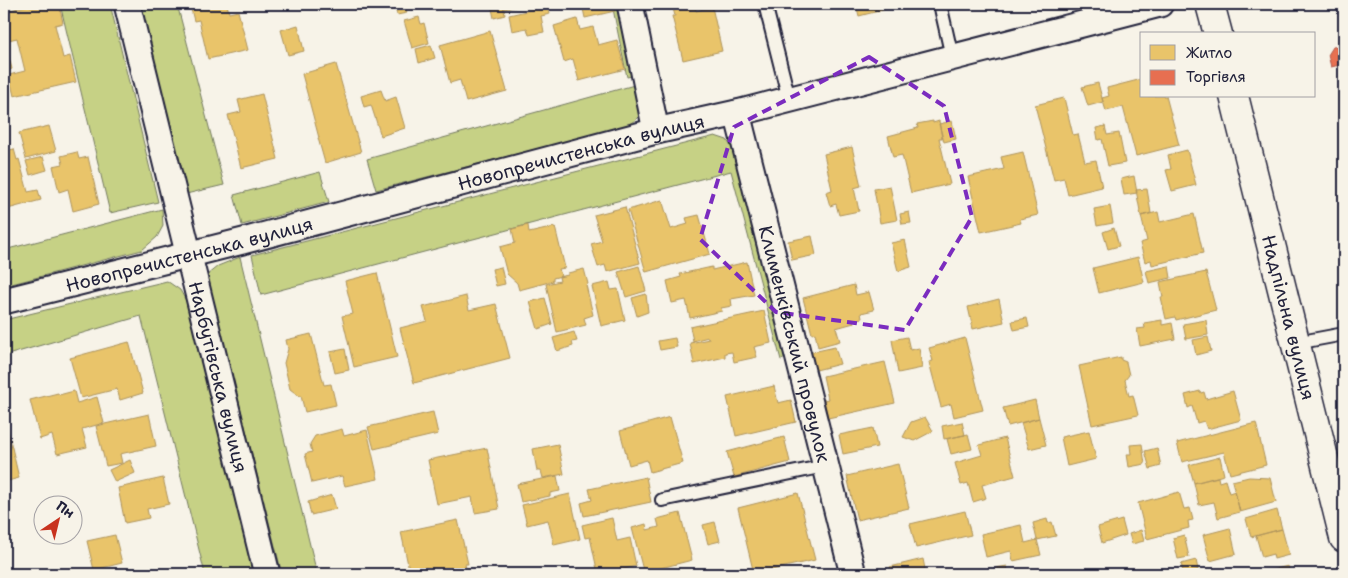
<svg xmlns="http://www.w3.org/2000/svg" width="1348" height="578" font-family="'Shantell Sans',sans-serif">
	<style>
		.green { fill: #c6d185; stroke: #747a60 }
		.homes { fill: #e9c46a; stroke: #ad935c }
		.shops { fill: #e76f51; stroke: #ac584a }
		.lines { fill: none; stroke-linecap: round; stroke-linejoin: round }
		.lane-casing { stroke: #22223b; stroke-width: 16 }
		.street-casing { stroke: #22223b; stroke-width: 29 }
		.secondary-casing { stroke: #22223b; stroke-width: 31 }
		.lane { stroke: #f7f3e8; stroke-width: 12 }
		.street { stroke: #f7f3e8; stroke-width: 25 }
		.secondary { stroke: #f7f3e8; stroke-width: 28 }
		.marked { fill: none; stroke: #7b2cbf; stroke-width: 4; stroke-dasharray: 10 6; stroke-linejoin: round }
		.labels { text-anchor: middle; stroke-width: 5; stroke-linejoin: round; paint-order: stroke }
		.street-label { font-size: 19px; fill: #22223b; stroke: #f7f3e8 }
	</style>
	<rect width="100%" height="100%" fill="#f7f3e8"/>
	<filter id="ink" filterUnits="userSpaceOnUse"><feTurbulence type="fractalNoise" baseFrequency=".02" numOctaves="2"/><feDisplacementMap in="SourceGraphic" scale="10" xChannelSelector="R" yChannelSelector="G"/><feConvolveMatrix kernelMatrix="1 2 1 2 8 2 1 2 1" color-interpolation-filters="sRGB"/></filter>
	<g filter="url(#ink)">
		<path class="green" d="M60,4H110L158,202L110,213Z
			M137,4H177L224,185L186,194Z
			M612,4H621L636,75L627,77Z
			M638,84L641,113L637,119L626,126L376,190L367,159Z
			M715,136L727,140L733,150L740,169L786,358L781,360L731,171L261,295L252,255Z
			M320,172L329,202L242,225L234,195Z
			M162,209L163,226L157,237L142,250L4,286V250Z
			M240,257L317,574H282L207,275L218,266Z
			M167,281L180,290L190,308L255,574H205L141,316L4,356V320Z"/>
		<path class="homes" d="M43,4H59L63,23L55,25L63,58L70,56L76,82L14,96L9,75L25,71L17,38L4,41V12L29,5L30,7Z
			M195,4H227L229,13L238,11L248,50L208,59L199,20L194,21L191,9L196,8Z
			M328,4H364V6L353,9L348,4L330,9Z
			M394,4H405L407,13L397,15Z
			M491,4H503L505,15L494,18Z
			M503,4H529L504,9Z
			M582,4H613L615,11L585,18Z
			M672,4H695L696,11L712,7L722,51L683,60L672,16H675Z
			M856,4H898V6L859,16Z
			M548,6L550,14L541,16L544,32L529,35L527,28L512,31L509,15Z
			M419,17L421,24L424,23L429,43L412,48L404,21Z
			M577,19L580,30L593,27L598,45L617,40L625,69L579,81L573,59L564,62L554,26Z
			M298,25L304,51L288,55L281,30Z
			M490,31L507,91L466,102L460,80L450,83L440,45Z
			M431,45L435,58L419,63L416,49Z
			M8,54L12,69L4,72V55Z
			M336,64L361,152L325,163L318,138H319L302,74Z
			M1142,79V96H1166L1179,145L1136,156L1123,107L1106,111L1102,98L1109,96L1107,88Z
			M1098,83L1103,102L1088,106L1082,87Z
			M381,90L385,101L396,97L405,128L381,136L371,105L364,107L361,96Z
			M262,94L278,159L241,168L228,115L241,112L238,100Z
			M1064,98L1073,135L1078,134L1085,162L1096,160L1102,187L1068,195L1064,178L1054,180L1035,105Z
			M4,116L9,135L4,137Z
			M933,121V123L939,121L942,138H939L950,184L911,193L902,155L893,157L888,136L918,128L917,124Z
			M952,121L956,139L944,142L939,124Z
			M49,126L56,151L26,159L19,133Z
			M1105,126L1107,135L1119,133L1125,163L1108,166L1102,139L1098,140L1096,128Z
			M852,147L861,186L854,188L859,211L839,215L836,204L830,206L826,192L832,190L824,154Z
			M14,149L17,160L19,159L28,192L38,190L41,200L4,210V151Z
			M1187,150L1196,185L1172,191L1166,170L1171,169L1168,155Z
			M77,152L79,159L88,157L99,204L73,211L68,189L59,192L53,166L63,164L61,156Z
			M1023,152L1038,215L1020,219L1021,223L981,232L968,177L1004,169L1001,157Z
			M43,157L47,170L30,175L26,161Z
			M1134,176L1137,193L1124,195L1121,179Z
			M890,186L897,220L880,223L874,189Z
			M1147,189L1151,213L1141,216L1136,190Z
			M662,200L671,229L688,224L686,218L699,215L710,254L646,272L628,210Z
			M1110,206L1113,223L1097,226L1094,209Z
			M625,207L640,263L607,272L605,265L598,267L591,244L602,241L594,215Z
			M909,212L911,223L902,224L900,214Z
			M1158,212L1160,222L1194,214L1203,253L1152,265L1151,260L1145,262L1140,243L1147,241L1141,216Z
			M528,225L529,233L555,227L565,268L559,269L561,276L553,278V281L519,290L517,283L507,274L500,247L515,243L512,229Z
			M1114,228L1119,246L1108,249L1103,232Z
			M812,236L816,255L792,260L788,241Z
			M905,240L911,267L898,271L891,243Z
			M1138,257L1144,282L1099,293L1093,268Z
			M747,262L754,295L731,299L732,306L721,308L722,311L690,318L686,300L672,303L667,281L681,277L680,274L712,267V270Z
			M639,266L646,291L626,297L618,272Z
			M1169,266L1171,278L1149,283L1146,271Z
			M501,267L505,284L496,286L492,269Z
			M584,269L588,284L586,285L593,315L584,318L586,325L557,332L546,284L560,281L559,277L568,275V273Z
			M1206,272L1216,310L1176,320L1175,317L1166,319L1161,297H1163L1160,282Z
			M377,273L397,357L354,367L342,316L353,314L345,281Z
			M609,282L611,290L618,289L625,320L601,326L592,286Z
			M854,285L856,295L869,292L874,310L861,313L862,318L853,320L854,323L836,328L840,341L818,347L815,333L812,334L803,298Z
			M646,294L648,312L637,316L632,298Z
			M466,296L469,310L496,304L510,358L414,383L400,328L427,321L423,307Z
			M545,298L552,324L538,329L530,302Z
			M999,299L1004,322L973,329L968,307Z
			M764,311L771,343L754,347L757,357L734,362L732,352L725,353V357L694,364L690,343L709,339L708,337L693,341L690,327Z
			M1027,318L1029,327L1014,330L1012,321Z
			M1162,320V325L1172,323L1175,339L1140,346L1137,329L1145,328L1144,323Z
			M1206,320L1208,335L1186,339L1183,324Z
			M574,332L577,341L572,342L573,346L557,351L553,338Z
			M311,334L324,385L331,384L336,405L305,412L301,396H299L290,389L284,363L288,349L286,340Z
			M907,337L910,350L919,348L922,368L898,373L892,340Z
			M1208,337L1211,351L1196,355L1193,340Z
			M675,338L677,347L660,350L658,341Z
			M965,338L983,410L954,417L951,404L941,407L929,362L933,361L929,348Z
			M129,342L143,393L120,400L117,389L81,398L70,358Z
			M835,347L840,364L812,371L808,353Z
			M345,349L349,370L335,373L330,352Z
			M1121,357V360L1126,362L1129,375L1125,380L1129,396L1133,395L1138,415L1092,425L1079,366Z
			M885,362L895,403L828,418L824,400L828,399L823,376Z
			M774,386L778,403L791,400L796,422L736,436L727,397Z
			M74,391L77,403L97,397L104,423L82,429L87,447L57,454L52,435L40,439L30,400L58,393L59,395Z
			M1200,391L1201,393L1204,392L1206,399L1233,391L1241,420L1207,429L1204,421L1197,423L1192,406L1188,408L1185,395Z
			M1035,400L1039,418L1008,426L1003,408Z
			M433,412L438,434L374,449L368,427Z
			M4,413L19,478L4,482Z
			M149,414L156,446L120,454L122,463L106,466L96,426Z
			M670,417L683,463L650,472L647,460L629,465L620,431Z
			M925,417L933,431L914,441L903,437L911,422Z
			M1039,418L1046,445L1029,449L1021,423Z
			M962,422L965,435L944,439L942,426Z
			M1256,423L1266,465L1230,474L1224,452L1182,462L1177,443Z
			M873,428L877,447L843,454L839,435Z
			M342,429L344,436L367,430L378,479L345,486L342,476L312,483L305,454L312,452L310,444L315,436Z
			M1089,431L1096,459L1067,466L1061,437Z
			M968,434L972,449L951,454L947,439Z
			M784,437L790,462L734,477L727,452Z
			M1005,438L1015,476L982,485L986,498L973,502L968,483L961,485L955,463L982,455L979,445Z
			M558,444L564,474L543,478L541,471H537L533,449Z
			M1142,444L1145,464L1129,467L1127,454H1131L1130,445Z
			M487,448L499,509L475,513L472,497L437,504L428,460Z
			M1157,448L1161,466L1150,469L1145,451Z
			M1220,457L1224,475L1194,483L1189,465Z
			M130,460L135,473L115,482L109,470Z
			M898,464L909,508L857,520L847,476Z
			M557,476L560,491L550,493V496L521,502L517,484Z
			M646,477L651,502L584,516L581,503L592,500L589,489Z
			M1218,477L1219,482L1225,480L1229,493L1235,491L1240,512L1218,518L1214,502L1199,505L1194,483Z
			M1249,477L1270,478L1276,502L1240,512L1232,481Z
			M163,478L169,504L147,509L149,518L125,523L118,488Z
			M1179,492L1184,509L1190,508L1193,520L1188,521L1189,528L1147,539L1138,503Z
			M798,493L815,560L754,574L738,508Z
			M570,494L580,539L554,545L548,520L527,525L522,505Z
			M332,495L336,509L311,515L308,502Z
			M1277,510L1282,529L1251,537L1246,519Z
			M965,511L971,535L916,548L910,524Z
			M680,513L692,560L657,569L658,574H644L632,528L646,524L647,530L659,527L657,519Z
			M612,518L617,541L630,538L636,566L624,569L625,574H598L590,537L585,538L582,525Z
			M1047,519L1048,523L1052,522L1056,536L1037,540L1033,523Z
			M458,520L468,564H465L467,574H410L401,532Z
			M1122,520L1126,535L1102,543L1098,527Z
			M715,522L720,541L708,544L703,525Z
			M1021,525L1025,543L1037,540L1041,555L1013,561L1011,551L986,557L981,534Z
			M1230,528L1236,554L1210,561L1203,535Z
			M1282,529L1289,555L1274,559L1273,554L1262,557L1256,536Z
			M1141,530L1144,541L1132,544L1129,534Z
			M115,535L122,563L94,570L87,541Z
			M1184,535L1189,557L1178,559L1173,538Z
			M923,559L926,574H892L890,567Z
			M1196,560L1198,570L1184,574L1181,564Z
			M1007,566L1009,574H997L996,568Z
			M1288,566L1290,574H1264L1263,572Z"/>
		<path class="shops" d="M1344,45V64L1331,67L1328,55L1333,47Z"/>
		<g class="lines">
			<defs>
				<path id="lane" d="M765,4L789,99
					M940,4L952,57
					M1296,343L1344,334
					M662,500L825,466"/>
				<g id="street">
					<path id="s1" d="M127,4L267,574"/>
					<path d="M630,4L656,131"/>
					<path id="s2" d="M737,113L853,574"/>
					<path id="s3" d="M4,301L243,241L656,131L737,113L1160,4"/>
				</g>
				<g id="secondary">
					<path d="M1210,4L1218,34"/>
					<path id="s4" d="M1234,96L1344,538"/>
				</g>
			</defs>
			<use href="#lane" class="lane-casing"/>
			<use href="#street" class="street-casing"/>
			<use href="#secondary" class="secondary-casing"/>
			<use href="#lane" class="lane"/>
			<use href="#street" class="street"/>
			<use href="#secondary" class="secondary"/>
		</g>
	</g>
	<path class="marked" d="M869,57L944,106L972,217L905,330L776,312L700,239L734,127Z"/>
	<g class="labels">
		<g class="street-label">
			<text dy="7" stroke="none"><textPath href="#s3" startOffset="596">Новопречистенська вулиця</textPath></text>
			<text dy="7" stroke="none"><textPath href="#s3" startOffset="191">Новопречистенська вулиця</textPath></text>
			<text dy="7" stroke="none"><textPath href="#s4" startOffset="228">Надпільна вулиця</textPath></text>
			<text dy="7" stroke="none"><textPath href="#s2" startOffset="238">Клименківський провулок</textPath></text>
			<text dy="7" stroke="none"><textPath href="#s1" startOffset="384">Нарбутівська вулиця</textPath></text>
		</g>
	</g>
	<rect width="1348" height="578" fill="none" stroke="#f7f3e8" stroke-width="20"/>
	<rect x="10" y="10" width="1328" height="558" fill="none" stroke="#22223b" stroke-width="2" filter="url(#ink)"/>
	<rect x="1140" y="32" width="175" height="65" fill="#f7f3e8" stroke="#a29fa3"/>
	<rect x="1150" y="45" width="25" height="15" fill="#e9c46a" stroke="#a29fa3"/>
	<text x="1186" y="58" font-size="15" fill="#22223b">Житло</text>
	<rect x="1150" y="70" width="25" height="15" fill="#e76f51" stroke="#a29fa3"/>
	<text x="1186" y="82" font-size="15" fill="#22223b">Торгівля</text>
	<g transform="translate(58 520) rotate(35)"><circle r="24" fill="#f7f3e8" stroke="#a29fa3"/>
	<path d="M0-4L9 19L0 12L-9 19Z" fill="#c8321e"/>
	<text y="-8" font-size="14" font-weight="bold" text-anchor="middle" fill="#22223b">Пн</text>
	</g>
</svg>
